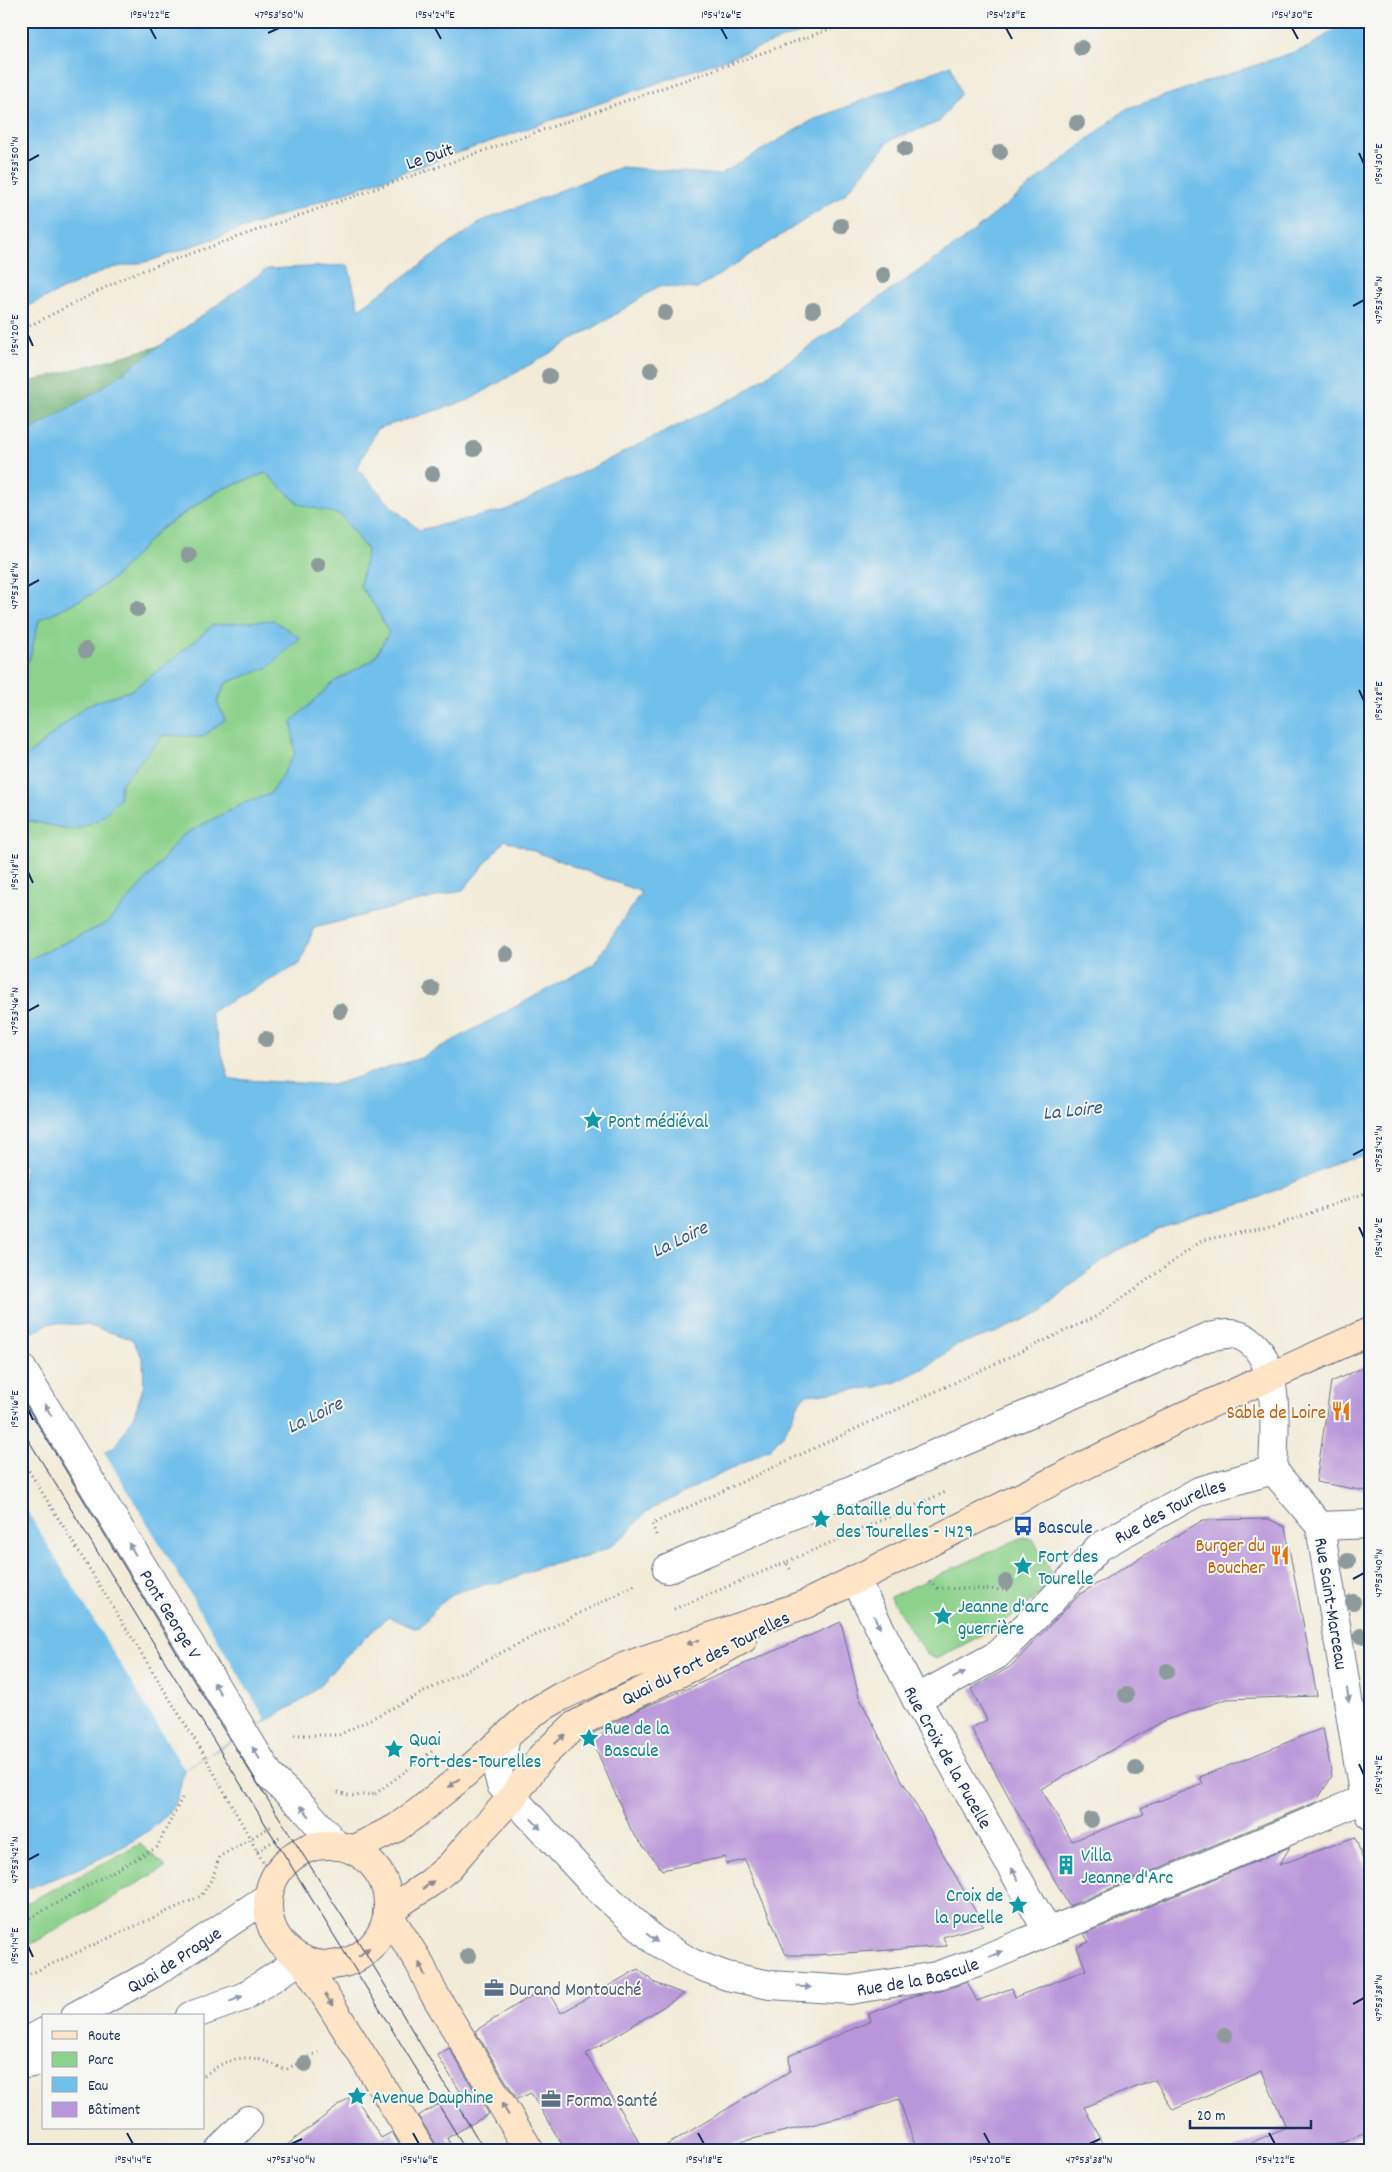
<svg xmlns="http://www.w3.org/2000/svg" width="1392" height="2172" font-family="Dekko,sans-serif">
	<style>
		.built { fill: #e1d4f3 }
		.green { fill: #8dd28c; stroke: #548075 }
		.forest { fill: #72b478; stroke: #46726b }
		.water { fill: #71bfeb; stroke: #4677a4; fill-rule: evenodd }
		.pier { fill: #f2ebd8 }
		.building { fill: #b996d9 }
		.lines { fill: none; stroke-linecap: round; stroke-linejoin: round }
		.minor-casing { stroke: #667189; stroke-width: 30 }
		.tertiary-casing { stroke: #667189; stroke-width: 30 }
		.secondary-casing { stroke: #667189; stroke-width: 30 }
		.path { stroke: #667189; stroke-width: 3; stroke-dasharray: 1 4; stroke-linecap: butt }
		.minor { stroke: #fff; stroke-width: 28 }
		.tertiary { stroke: #fff; stroke-width: 28 }
		.secondary { stroke: #ffe4c6; stroke-width: 28 }
		.tram { stroke: #1b2f5e; stroke-width: 1 }
		.tree { fill: #8c9a9c }
		.oneway { fill: #8d97ae }
		.oneway2 { fill: #8d8a92 }
		.ticks { fill: none; stroke: #1b2f5e; stroke-width: 2 }
		.labels { text-anchor: middle; stroke-width: 4; stroke-linejoin: round; paint-order: stroke }
		.street-label { font-size: 19px; fill: #1b2f5e; stroke: #f6f6f2 }
		.culture-label { font-size: 19px; fill: #0d838f; stroke: #f6f6f2; text-anchor: start }
		.food-label { font-size: 19px; fill: #c56008; stroke: #f6f6f2; text-anchor: end }
		.transit-label { font-size: 19px; fill: #164399; stroke: #f6f6f2; text-anchor: start }
		.service-label { font-size: 19px; fill: #4e5e75; stroke: #f6f6f2; text-anchor: start }
		.water-label { font-size: 20px; font-style: italic; fill: #355a88; stroke: #f6f6f2 }
		.neatline { fill: none; stroke: #1b2f5e; stroke-width: 2 }
		.ticks-label { font-size: 12px; text-anchor: middle; fill: #1b2f5e }
	</style>
	<rect width="100%" height="100%" fill="#f6f6f2"/>
	<filter id="ink" filterUnits="userSpaceOnUse"><feTurbulence type="fractalNoise" baseFrequency=".02" numOctaves="2"/><feDisplacementMap in="SourceGraphic" scale="10" xChannelSelector="R" yChannelSelector="G"/><feConvolveMatrix kernelMatrix="1 2 1 2 8 2 1 2 1" color-interpolation-filters="sRGB"/></filter>
	<filter id="wash" filterUnits="userSpaceOnUse"><feTurbulence type="fractalNoise" baseFrequency=".0096" numOctaves="4" result="noise"/><feDisplacementMap in="SourceGraphic" scale="20" xChannelSelector="R" yChannelSelector="G"/><feGaussianBlur stdDeviation="1.12" result="paint"/><feColorMatrix in="noise" values="0 0 0 0 0 0 0 0 0 0 0 0 0 0 0 0 0 1.4 0 .05"/><feComposite in="paint" operator="in"/></filter>
	<g filter="url(#wash)">
		<rect width="100%" height="100%" fill="#f2ebd8"/>
		<path class="built" d="M1371,1568V1635L1360,1569Z"/>
		<path class="green" d="M266,473L299,504L341,514L367,550L360,586L376,608L389,633L373,660L335,681L293,721L295,754L270,795L239,805L180,837L155,870L107,923L21,963V822L26,820L73,830L119,799L121,784L163,734L202,737L226,683L269,667L213,625L176,657L132,690L87,705L21,761V662L29,661L39,620L92,594L116,576L159,530L220,490Z
			M1023,1537L1033,1539L1051,1573L1052,1580C1019,1618 980,1636 936,1659L926,1654L890,1597Z
			M140,1844L166,1867L21,1950V1906Z"/>
		<path class="forest" d="M200,335L21,474V384Z"/>
		<path class="water" d="M21,21H834L150,261L107,269L21,309Z
			M1347,21H1371V1162L1361,1157L1338,1162L1258,1198L1164,1227L1106,1258L1084,1274L1043,1311L995,1333L958,1344L928,1366L896,1382L877,1387L807,1395L801,1399L785,1432L770,1449L646,1512L626,1534L608,1548L586,1557L543,1566L501,1583L486,1584L457,1592L441,1603L420,1627L414,1628L389,1617L384,1620L345,1657L316,1689L301,1701L184,1769C181,1780 180,1793 175,1802C157,1841 60,1876 21,1891V1500L115,1446L133,1418L144,1385L143,1359L132,1339L87,1325L49,1323L21,1340V1192L25,1166L21,1161V963L107,923L155,870L180,837L239,805L270,794L295,754L292,721L335,681L373,660L389,633L376,608L360,586L367,550L341,515L299,504L266,473L219,490L159,530L116,576L92,594L39,620L29,661L21,662V436L93,394L267,269L348,265L359,309L482,221L621,167L719,175L813,120L951,65L960,94L939,122L890,140L845,194L697,289L659,286L605,321L469,400L376,429L357,468L392,507L419,530L506,510L738,396L959,243L1126,109L1309,47ZM505,840L641,892L594,964L421,1058L332,1085L229,1079L210,1012L300,964L314,928L463,890Z
			M273,620L300,638L269,667L226,683L217,701L225,720L202,737L163,735L121,784L119,799L100,819L73,830L26,820L21,822V761L87,705L132,690L176,657L213,625Z"/>
		<path class="pier" d="M21,1316L33,1336L21,1342Z
			M103,1450L266,1720L184,1769L21,1501V1497Z"/>
		<g id="blocks">
			<path class="building" d="M1371,1364V1492L1316,1482L1331,1382Z
				M1269,1519L1285,1527L1317,1696L1227,1699L1166,1720L1041,1789L1072,1841L1144,1814L1141,1808L1203,1784L1200,1777L1323,1728L1332,1776L1316,1802L1069,1906L971,1728L987,1720L971,1689L1010,1667L1080,1594L1203,1520Z
				M841,1622L859,1697L898,1773L983,1925L943,1937L947,1946L816,1955H786L745,1860L726,1864L725,1857L662,1870L632,1832L590,1735L638,1710Z
				M1355,1837L1371,1882V2130L1319,2151H1233L1286,2127L1262,2071L1173,2110L1155,2080L1084,2107L1107,2151H917L899,2099L852,2115L703,2151H657L790,2071L789,2056L871,2021L869,2014L917,1995L941,1991L967,1982L977,2001L1012,1988L1015,1997L1086,1970L1077,1947L1089,1942L1084,1934L1290,1847L1279,1865Z
				M638,1969L655,1983L684,1994L586,2054L645,2151H566L531,2093L517,2099L475,2031L545,1987L561,2013Z
				M449,2048L489,2114L447,2138L454,2151H438L435,2143L418,2116L460,2091L437,2055Z
				M354,2094L381,2138L392,2132L403,2151H279Z"/>
		</g>
	</g>
	<g filter="url(#ink)">
		<use href="#blocks" fill-opacity="0" stroke="#667189" stroke-width="1"/>
		<g class="lines">
			<defs>
				<g id="minor">
					<path d="M1320,1526L1371,1524"/>
					<path id="s1" d="M667,1569L1207,1337C1216,1336 1230,1332 1238,1335C1284,1351 1274,1432 1273,1470L1320,1526L1364,1799L1371,1816"/>
					<path id="s2" d="M855,1579L916,1699L1048,1932"/>
					<path id="s3" d="M916,1699L997,1655L1051,1601L1099,1547L1199,1491L1273,1470"/>
					<path id="s4" d="M506,1737L498,1773L501,1785L597,1888L654,1940L692,1963L727,1976L770,1985L850,1990L936,1976L977,1962L1364,1799"/>
					<path d="M218,2151L248,2120"/>
				</g>
				<g id="tertiary">
					<path id="s5" d="M21,1367L271,1777L304,1808L337,1846"/>
					<path id="s6" d="M75,2016L154,1973L268,1897"/>
					<path d="M190,2016L243,1997L302,1959"/>
					<path d="M21,2045L44,2032"/>
					<path d="M21,2065L44,2061"/>
				</g>
				<path id="secondary" d="M268 1905a60 60 0 1 1 120 0a60 60 0 1 1-120 0Z
					M352,1850L396,1828L417,1813L455,1782L531,1714L560,1697L626,1666L806,1604L1192,1412L1371,1331
					M387,1912L430,1883L450,1866L473,1839L512,1798L542,1756L575,1725L609,1707L692,1667L743,1639
					M387,1912L420,1964L433,1992L530,2151
					M302,1959L422,2151"/>
			</defs>
			<use href="#minor" class="minor-casing"/>
			<use href="#tertiary" class="tertiary-casing"/>
			<use href="#secondary" class="secondary-casing"/>
			<path class="path" d="M21,330L130,275L853,21
				M21,1458L203,1753L263,1862
				M656,1535L652,1524L1097,1316L1203,1240L1274,1226L1371,1191
				M1363,1566L1371,1565
				M790,1569L786,1562L946,1492
				M929,1582L938,1588L1011,1590
				M674,1609L786,1562
				M294,1735H339L637,1584
				M338,1792L351,1796L376,1794
				M375,1794L435,1749
				M257,1851L282,1836
				M21,1923L157,1847L182,1798
				M21,1978L201,1896L213,1877L219,1857L272,1826
				M204,2076C233,2053 253,2053 285,2070L318,2052"/>
			<use href="#minor" class="minor"/>
			<use href="#tertiary" class="tertiary"/>
			<use href="#secondary" class="secondary"/>
			<path class="tram" d="M21,1397L228,1737L365,1952L485,2151
				M21,1428L467,2151"/>
		</g>
		<g class="tree">
			<circle cx="1081" cy="48" r="8"/>
			<circle cx="1077" cy="123" r="8"/>
			<circle cx="905" cy="149" r="8"/>
			<circle cx="1000" cy="152" r="8"/>
			<circle cx="841" cy="226" r="8"/>
			<circle cx="883" cy="275" r="8"/>
			<circle cx="813" cy="310" r="8"/>
			<circle cx="665" cy="313" r="8"/>
			<circle cx="651" cy="370" r="8"/>
			<circle cx="549" cy="376" r="8"/>
			<circle cx="474" cy="449" r="8"/>
			<circle cx="432" cy="474" r="8"/>
			<circle cx="189" cy="555" r="8"/>
			<circle cx="318" cy="565" r="8"/>
			<circle cx="137" cy="609" r="8"/>
			<circle cx="86" cy="650" r="8"/>
			<circle cx="506" cy="954" r="8"/>
			<circle cx="432" cy="989" r="8"/>
			<circle cx="340" cy="1011" r="8"/>
			<circle cx="266" cy="1039" r="8"/>
			<circle cx="1348" cy="1561" r="8"/>
			<circle cx="1006" cy="1582" r="8"/>
			<circle cx="1353" cy="1602" r="8"/>
			<circle cx="1361" cy="1636" r="8"/>
			<circle cx="1167" cy="1671" r="8"/>
			<circle cx="1126" cy="1695" r="8"/>
			<circle cx="1136" cy="1769" r="8"/>
			<circle cx="1091" cy="1820" r="8"/>
			<circle cx="468" cy="1956" r="8"/>
			<circle cx="1225" cy="2035" r="8"/>
			<circle cx="305" cy="2064" r="8"/>
		</g>
		<defs><path id="oneway-solid" d="M-6-.8H1V-3.2L6.5 0L1 3.2V.8H-6Z" transform="scale(1.25)"/></defs>
		<g class="oneway">
			<use href="#oneway-solid" transform="translate(48 1410) rotate(-121)"/>
			<use href="#oneway-solid" transform="translate(132 1549) rotate(-121)"/>
			<use href="#oneway-solid" transform="translate(877 1622) rotate(63)"/>
			<use href="#oneway-solid" transform="translate(959 1675) rotate(-29)"/>
			<use href="#oneway-solid" transform="translate(217 1688) rotate(-121)"/>
			<use href="#oneway-solid" transform="translate(1348 1695) rotate(81)"/>
			<use href="#oneway-solid" transform="translate(256 1753) rotate(-121)"/>
			<use href="#oneway-solid" transform="translate(305 1811) rotate(-130)"/>
			<use href="#oneway-solid" transform="translate(536 1824) rotate(47)"/>
			<use href="#oneway-solid" transform="translate(1015 1874) rotate(-119)"/>
			<use href="#oneway-solid" transform="translate(652 1938) rotate(39)"/>
			<use href="#oneway-solid" transform="translate(996 1954) rotate(-23)"/>
			<use href="#oneway-solid" transform="translate(804 1987) rotate(4)"/>
			<use href="#oneway-solid" transform="translate(236 1999) rotate(-23)"/>
		</g>
		<g class="oneway2">
			<use href="#oneway-solid" transform="translate(693 1642) rotate(161)"/>
			<use href="#oneway-solid" transform="translate(560 1739) rotate(-43)"/>
			<use href="#oneway-solid" transform="translate(454 1783) rotate(141)"/>
			<use href="#oneway-solid" transform="translate(428 1885) rotate(-36)"/>
			<use href="#oneway-solid" transform="translate(364 1952) rotate(-38)"/>
			<use href="#oneway-solid" transform="translate(422 1969) rotate(-114)"/>
			<use href="#oneway-solid" transform="translate(329 2000) rotate(57)"/>
			<use href="#oneway-solid" transform="translate(505 2109) rotate(-121)"/>
		</g>
	</g>
	<path class="ticks" d="M150,28L156,39M435,28L441,39M721,28L727,39M1006,28L1012,39M1292,28L1298,39M268,33L279,28M1359,153L1364,164M28,161L39,155M1353,306L1364,300M28,335L33,346M28,586L39,580M1359,690L1364,701M28,872L33,883M28,1011L39,1005M1353,1155L1364,1149M1359,1227L1364,1238M28,1409L33,1420M1353,1579L1364,1573M1359,1764L1364,1775M28,1860L39,1854M28,1946L33,1957M1353,2004L1364,1998M127,2133L133,2144M413,2133L419,2144M698,2133L704,2144M984,2133L990,2144M1269,2133L1275,2144M291,2144L302,2139M1089,2144L1100,2139"/>
	<defs>
		<symbol id="sight-bare" viewBox="-9 -9 18 18"><path d="M0-6L1.8-2.2L6-1.7L2.9 1.2L3.7 5.4L0 3.3L-3.7 5.4L-2.9 1.2L-6-1.7L-1.8-2.2Z" fill="#0f9aa8" stroke="#f6f6f2" stroke-width="2.5" paint-order="stroke"/></symbol>
		<symbol id="restaurant-bare" viewBox="-9 -9 18 18"><path d="M-5-6h1v4h1v-4h1v4h1v-4h1v5L-1.5 .5V6h-2V.5L-5-1ZM5-6V6H3V1.5H1.5Q1.5-4 5-6Z" fill="#e8710a" stroke="#f6f6f2" stroke-width="2.5" paint-order="stroke"/></symbol>
		<symbol id="bus-bare" viewBox="-9 -9 18 18"><path d="M-5-6H5V4H4V6H2V4H-2V6H-4V4H-5ZM-3.5-4V0h7V-4ZM-3.5 1.2v1.5H-2V1.2ZM2 1.2v1.5H3.5V1.2Z" fill="#1a4fb4" stroke="#f6f6f2" stroke-width="2.5" paint-order="stroke"/></symbol>
		<symbol id="building-bare" viewBox="-9 -9 18 18"><path d="M-4-6H4V6H1V3H-1V6H-4ZM-2.5-4.3h1.7v1.8h-1.7ZM.8-4.3h1.7v1.8H.8ZM-2.5-1h1.7V.8h-1.7ZM.8-1h1.7V.8H.8Z" fill="#0f9aa8" stroke="#f6f6f2" stroke-width="2.5" paint-order="stroke"/></symbol>
		<symbol id="office-bare" viewBox="-9 -9 18 18"><path d="M-6-3h4V-5.5h4V-3h4V5H-6ZM-1-4.5V-3h2v-1.5ZM-6 0V1H6V0Z" fill="#5c6f8a" stroke="#f6f6f2" stroke-width="2.5" paint-order="stroke"/></symbol>
	</defs>
	<g fill-rule="evenodd">
		<use href="#sight-bare" x="579" y="1106" width="28" height="28"/>
		<use href="#restaurant-bare" x="1327" y="1397" width="28" height="28"/>
		<use href="#sight-bare" x="807" y="1505" width="28" height="28"/>
		<use href="#bus-bare" x="1009" y="1512" width="28" height="28"/>
		<use href="#restaurant-bare" x="1266" y="1541" width="28" height="28"/>
		<use href="#sight-bare" x="1009" y="1552" width="28" height="28"/>
		<use href="#sight-bare" x="929" y="1602" width="28" height="28"/>
		<use href="#sight-bare" x="575" y="1724" width="28" height="28"/>
		<use href="#sight-bare" x="380" y="1735" width="28" height="28"/>
		<use href="#building-bare" x="1052" y="1851" width="28" height="28"/>
		<use href="#sight-bare" x="1004" y="1891" width="28" height="28"/>
		<use href="#office-bare" x="480" y="1974" width="28" height="28"/>
		<use href="#sight-bare" x="343" y="2082" width="28" height="28"/>
		<use href="#office-bare" x="537" y="2085" width="28" height="28"/>
	</g>
	<g class="labels">
		<g class="street-label">
			<text transform="translate(429 155) rotate(-19)" y="7">Le Duit</text>
			<text dy="7" stroke="none"><textPath href="#s3" startOffset="321">Rue des Tourelles</textPath></text>
			<text dy="7" stroke="none"><textPath href="#s1" startOffset="919">Rue Saint-Marceau</textPath></text>
			<text dy="7" stroke="none"><textPath href="#s5" startOffset="289">Pont George V</textPath></text>
			<text transform="translate(705 1657) rotate(-27)" y="7">Quai du Fort des Tourelles</text>
			<text dy="7" stroke="none"><textPath href="#s2" startOffset="201">Rue Croix de la Pucelle</textPath></text>
			<text dy="7" stroke="none"><textPath href="#s6" startOffset="114">Quai de Prague</textPath></text>
			<text dy="7" stroke="none"><textPath href="#s4" startOffset="542">Rue de la Bascule</textPath></text>
		</g>
		<g class="culture-label">
			<text x="608" y="1127">Pont médiéval</text>
			<text x="836" y="1515">Bataille du fort<tspan x="836" dy="22">des Tourelles - 1429</tspan></text>
			<text x="1038" y="1562">Fort des<tspan x="1038" dy="22">Tourelle</tspan></text>
			<text x="958" y="1612">Jeanne d'arc<tspan x="958" dy="22">guerrière</tspan></text>
			<text x="604" y="1734">Rue de la<tspan x="604" dy="22">Bascule</tspan></text>
			<text x="409" y="1745">Quai<tspan x="409" dy="22">Fort-des-Tourelles</tspan></text>
			<text x="1081" y="1861">Villa<tspan x="1081" dy="22">Jeanne d'Arc</tspan></text>
			<text x="1003" y="1901" text-anchor="end">Croix de<tspan x="1003" dy="22">la pucelle</tspan></text>
			<text x="372" y="2103">Avenue Dauphine</text>
		</g>
		<g class="food-label">
			<text x="1326" y="1418">Sable de Loire</text>
			<text x="1265" y="1551">Burger du<tspan x="1265" dy="22">Boucher</tspan></text>
		</g>
		<g class="transit-label">
			<text x="1038" y="1533">Bascule</text>
		</g>
		<g class="service-label">
			<text x="509" y="1995">Durand Montouché</text>
			<text x="566" y="2106">Forma Santé</text>
		</g>
		<g class="water-label">
			<text transform="translate(1072 1109) rotate(-6)" y="7">La Loire</text>
			<text transform="translate(679 1238) rotate(-26)" y="7">La Loire</text>
			<text transform="translate(314 1414) rotate(-26)" y="7">La Loire</text>
		</g>
	</g>
	<rect width="1392" height="2172" fill="none" stroke="#f6f6f2" stroke-width="55"/>
	<rect x="42" y="2014" width="162" height="115" fill="#f6f6f2" stroke="#9ea6b7"/>
	<rect x="52" y="2031" width="25" height="8" fill="#ffe4c6" stroke="#9ea6b7"/>
	<text x="88" y="2040" font-size="15" fill="#1b2f5e">Route</text>
	<rect x="52" y="2052" width="25" height="15" fill="#8dd28c" stroke="#9ea6b7"/>
	<text x="88" y="2064" font-size="15" fill="#1b2f5e">Parc</text>
	<rect x="52" y="2077" width="25" height="15" fill="#71bfeb" stroke="#9ea6b7"/>
	<text x="88" y="2090" font-size="15" fill="#1b2f5e">Eau</text>
	<rect x="52" y="2102" width="25" height="15" fill="#b996d9" stroke="#9ea6b7"/>
	<text x="88" y="2114" font-size="15" fill="#1b2f5e">Bâtiment</text>
	<path d="M1190 2120v8h121v-8" fill="none" stroke="#1b2f5e" stroke-width="2.5"/>
	<text x="1197" y="2120" font-size="15" fill="#1b2f5e" stroke="#f6f6f2" stroke-width="4" paint-order="stroke">20 m</text>
	<rect x="28" y="28" width="1336" height="2116" class="neatline"/>
	<g class="ticks-label">
		<text x="150" y="18">1°54'22"E</text>
		<text x="279" y="18">47°53'50"N</text>
		<text x="435" y="18">1°54'24"E</text>
		<text x="721" y="18">1°54'26"E</text>
		<text x="1006" y="18">1°54'28"E</text>
		<text x="1292" y="18">1°54'30"E</text>
		<text transform="translate(14 161) rotate(-90)" y="4">47°53'50"N</text>
		<text transform="translate(1378 164) rotate(-90)" y="4">1°54'30"E</text>
		<text transform="translate(1378 300) rotate(-90)" y="4">47°53'46"N</text>
		<text transform="translate(14 335) rotate(-90)" y="4">1°54'20"E</text>
		<text transform="translate(14 586) rotate(-90)" y="4">47°53'48"N</text>
		<text transform="translate(1378 701) rotate(-90)" y="4">1°54'28"E</text>
		<text transform="translate(14 872) rotate(-90)" y="4">1°54'18"E</text>
		<text transform="translate(14 1011) rotate(-90)" y="4">47°53'46"N</text>
		<text transform="translate(1378 1149) rotate(-90)" y="4">47°53'42"N</text>
		<text transform="translate(1378 1238) rotate(-90)" y="4">1°54'26"E</text>
		<text transform="translate(14 1409) rotate(-90)" y="4">1°54'16"E</text>
		<text transform="translate(1378 1573) rotate(-90)" y="4">47°53'40"N</text>
		<text transform="translate(1378 1775) rotate(-90)" y="4">1°54'24"E</text>
		<text transform="translate(14 1860) rotate(-90)" y="4">47°53'42"N</text>
		<text transform="translate(14 1946) rotate(-90)" y="4">1°54'14"E</text>
		<text transform="translate(1378 1998) rotate(-90)" y="4">47°53'38"N</text>
		<text x="133" y="2163">1°54'14"E</text>
		<text x="291" y="2163">47°53'40"N</text>
		<text x="419" y="2163">1°54'16"E</text>
		<text x="704" y="2163">1°54'18"E</text>
		<text x="990" y="2163">1°54'20"E</text>
		<text x="1089" y="2163">47°53'38"N</text>
		<text x="1275" y="2163">1°54'22"E</text>
	</g>
</svg>
